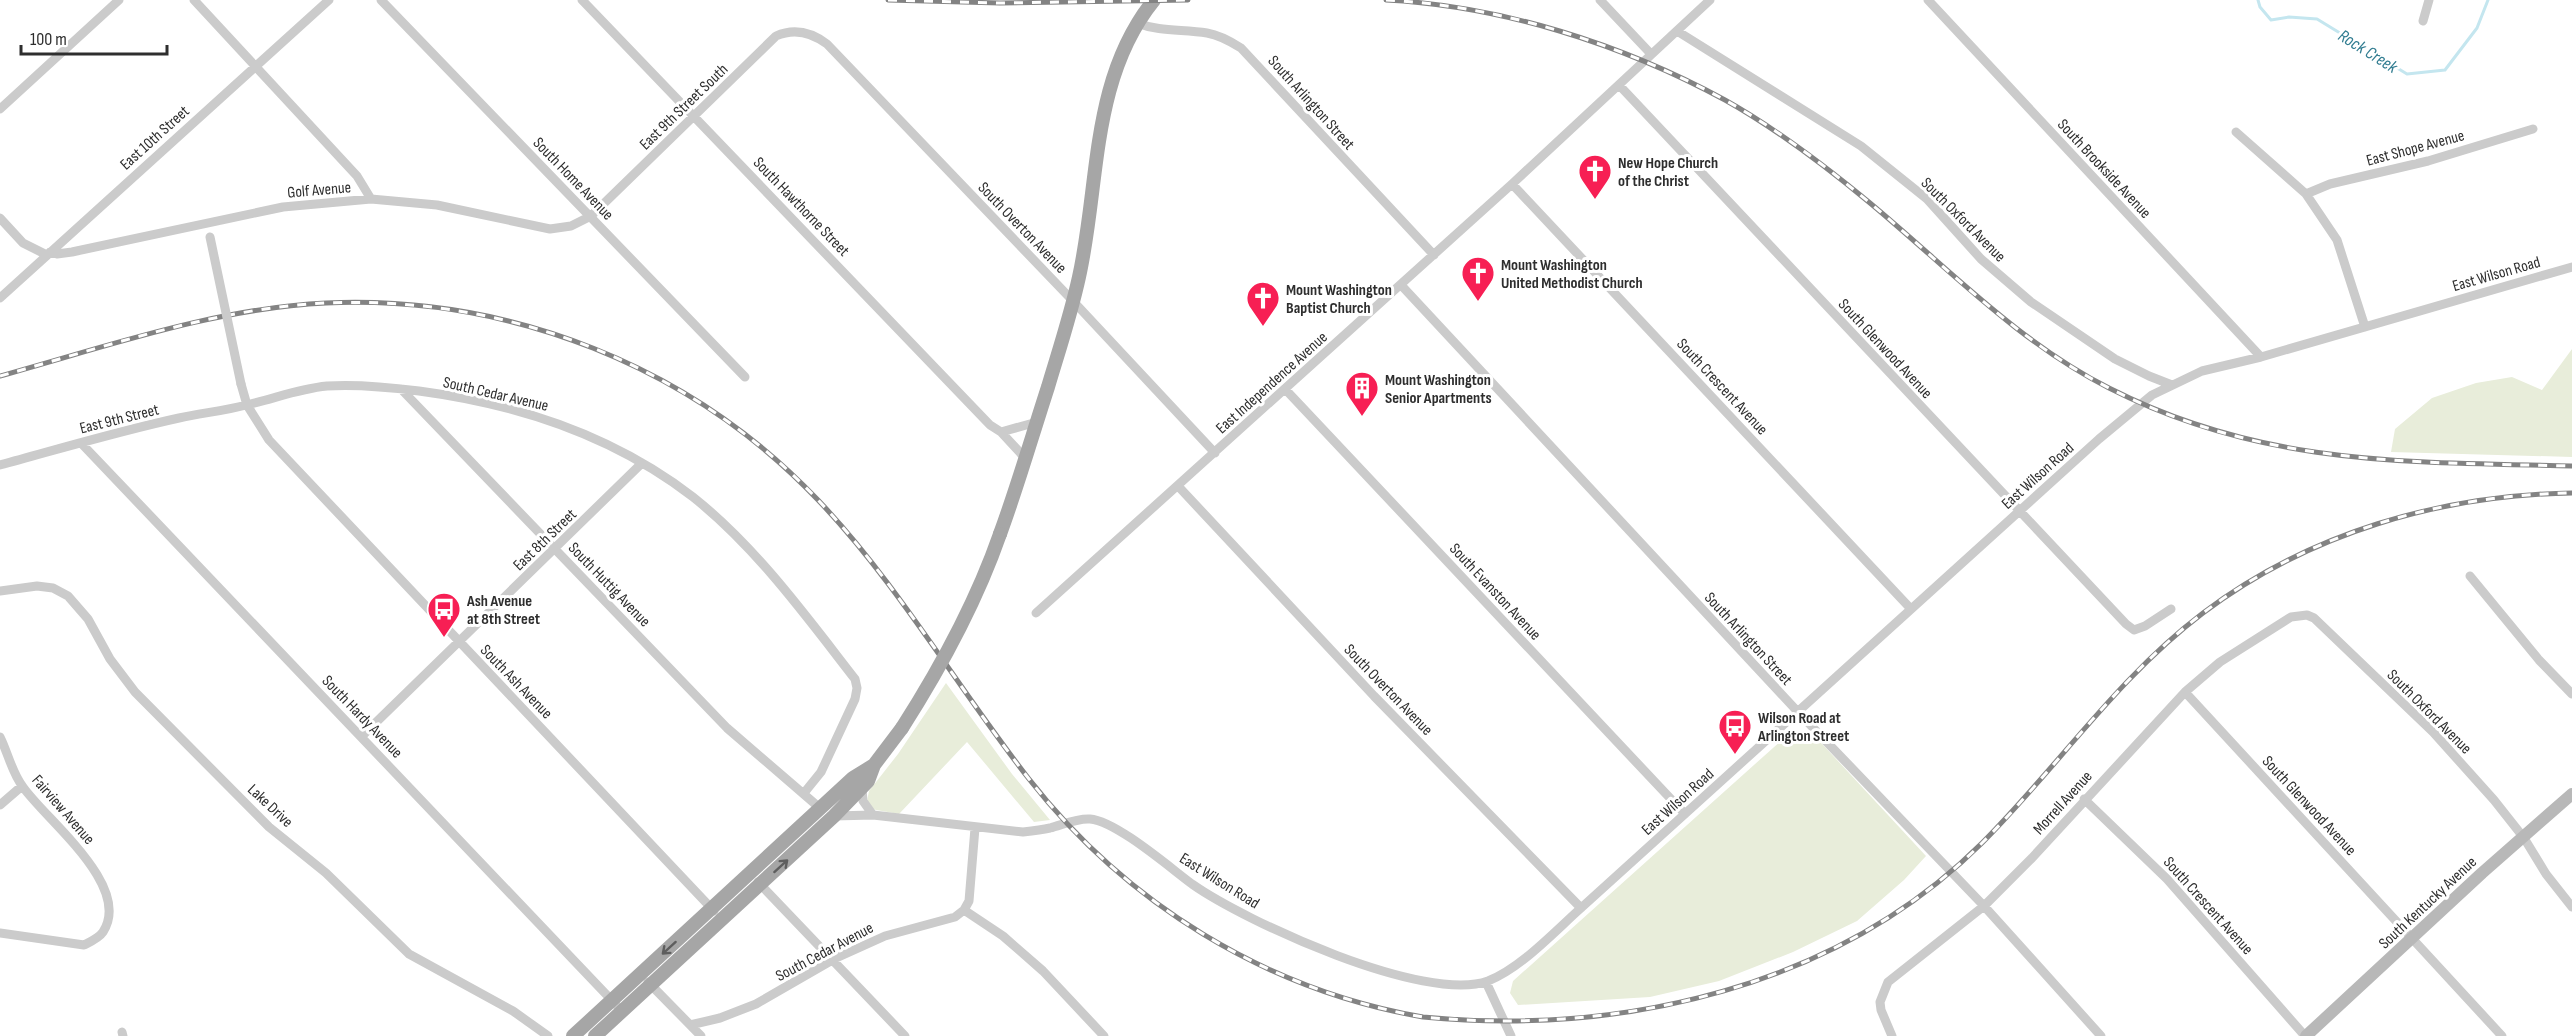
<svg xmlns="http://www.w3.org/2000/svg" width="2572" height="1036" font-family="'Sofia Sans Condensed',sans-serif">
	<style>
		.green { fill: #e8edda }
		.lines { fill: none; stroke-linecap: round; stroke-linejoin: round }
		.stream { stroke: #c4e6ef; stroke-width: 3 }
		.street { stroke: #cbcbcb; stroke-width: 9 }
		.secondary { stroke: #b8b8b8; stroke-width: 12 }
		.primary { stroke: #a6a6a6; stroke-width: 14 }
		.rail-casing { stroke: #838383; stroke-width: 5 }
		.rail { stroke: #fff; stroke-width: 3; stroke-dasharray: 9; stroke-linecap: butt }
		.street-bridge { stroke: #cbcbcb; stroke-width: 9 }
		.primary-bridge { stroke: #a6a6a6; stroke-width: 14 }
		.oneway { stroke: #5e5e5e }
		.labels { text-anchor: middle; stroke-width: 6; stroke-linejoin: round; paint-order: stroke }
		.street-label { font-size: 16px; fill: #2e2e2e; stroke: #fff }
		.poi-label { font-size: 16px; font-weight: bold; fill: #2e2e2e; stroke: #fff; text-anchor: start }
		.water-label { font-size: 18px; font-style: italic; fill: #327d91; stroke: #fff }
	</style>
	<rect width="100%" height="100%" fill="#fff"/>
	<path class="green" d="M2572,349V457L2391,452L2395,429L2432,398L2476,383L2512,377L2542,390Z
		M946,683L1012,774L1050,820L1034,822L967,742L899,814L871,809L867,801L869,791L898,754Z
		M1793,730L1812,733L1926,856L1904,880L1857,921L1793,952L1719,981L1650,997L1518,1005L1510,993L1513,981Z"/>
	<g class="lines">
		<path class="stream" d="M2258,0L2260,7L2271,20L2289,17L2317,19L2407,74L2445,70L2477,28L2488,0"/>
		<path class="street" d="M194,0L357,176L371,199
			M381,0L745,377
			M582,0L990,425L1001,432L1025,458
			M1600,0L1651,54
			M1928,0L2261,357
			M2423,21L2429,0
			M1137,23C1160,32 1183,29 1207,33C1219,35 1230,41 1241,48L1434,255
			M1677,31L1861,146L1927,199L1981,259L2031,302L2115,359L2149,376L2172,385
			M1619,85L2126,624L2134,630L2145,626L2171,609
			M0,109L119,0
			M2236,132L2306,194L2337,240L2365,327
			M1512,184L1911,609
			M2306,194L2330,184L2428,161L2533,129
			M0,218L23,243L47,255
			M50,252L57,254L72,252L283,207L371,199L437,205L550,229L571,226L591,216L776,36C794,28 811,32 827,44L1073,301L1215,453
			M1401,285L1798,712L1984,906L2101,1036
			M0,298L329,0
			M241,384L247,405L269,440L714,911
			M401,389L727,728L821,809
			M1285,389L1685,814
			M1001,432L1037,422
			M81,443L622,1011
			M0,465C59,449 119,431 179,418C201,413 224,411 246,405C274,399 297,389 327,386C358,384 388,387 419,391C517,404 614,436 693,497C756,547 806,616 855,679L857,688L855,699L821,772L804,793
			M1178,486L1374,696L1581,908
			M2470,576L2539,660L2572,694
			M0,591L37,586L53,588L68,596L88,619L110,659L135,692L269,827L326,873L409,954L513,1011L548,1036
			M1036,613L1512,184L1710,0
			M2185,692L2502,1036
			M362,736L642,463
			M0,737C8,753 12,773 23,787C46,820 133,886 103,932C99,938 90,942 84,945L0,933
			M862,788L863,801L873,815
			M2084,799L2167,879L2305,1036
			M0,805L22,786
			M834,816L873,815L1023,832C1032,831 1041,830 1050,828C1062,825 1077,818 1090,819C1116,821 1169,867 1192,884C1246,922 1425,1004 1488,981C1521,968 1554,932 1581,908L2099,439L2152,395L2202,371L2261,357L2572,267
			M758,882L905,1036
			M964,910L1003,936L1043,971L1104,1036
			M648,982L701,1036
			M1486,982L1511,1036
			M690,1025L720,1018L756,1004L834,959L885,936L955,917L964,910L969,901L975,828
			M122,1032L123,1036
			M1892,1036L1881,1010L1880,1002L1888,982L1984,906L2032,858L2185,692L2220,662L2291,617L2307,615L2314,618L2433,732L2494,800L2524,838L2546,874L2572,907"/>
		<path class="secondary" d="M2306,1036L2482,873L2572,794"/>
		<path class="primary" d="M1000,534C1018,485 1032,436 1048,387C1059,350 1071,314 1079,277C1100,183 1090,79 1154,0
			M573,1036L853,778L874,765L902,728
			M595,1036L834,816L868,781L874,765"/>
		<defs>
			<path id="rail" d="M888,0L1000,3L1188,0
				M1386,0C1502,6 1622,44 1725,100C1777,129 1824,165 1870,203C1947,267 2018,342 2109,388C2262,466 2406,462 2572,466
				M0,376C105,347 216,308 326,303C510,295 691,366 818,500C898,584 957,687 1029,779C1126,903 1266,990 1423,1017C1623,1036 1837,987 1982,843C2057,768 2117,678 2203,613C2309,533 2440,495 2572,493"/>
		</defs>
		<use href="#rail" class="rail-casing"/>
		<use href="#rail" class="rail"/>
		<path class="street-bridge" d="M210,237L241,384"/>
		<path class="primary-bridge" d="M902,728C941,667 976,603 1000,534"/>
	</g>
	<defs><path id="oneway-shaft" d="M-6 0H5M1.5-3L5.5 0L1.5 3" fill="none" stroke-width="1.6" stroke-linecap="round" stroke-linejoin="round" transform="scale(1.5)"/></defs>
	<g class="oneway">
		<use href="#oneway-shaft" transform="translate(781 866) rotate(-42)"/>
		<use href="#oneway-shaft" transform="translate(669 948) rotate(138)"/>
	</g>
	<defs>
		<symbol id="church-pin" viewBox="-11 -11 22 30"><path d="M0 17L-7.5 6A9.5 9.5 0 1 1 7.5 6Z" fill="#f71f54" stroke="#fff"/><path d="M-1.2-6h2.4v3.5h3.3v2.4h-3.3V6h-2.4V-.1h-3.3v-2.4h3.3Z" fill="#fff"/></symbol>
		<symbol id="building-pin" viewBox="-11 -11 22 30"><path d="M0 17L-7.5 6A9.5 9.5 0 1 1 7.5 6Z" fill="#f71f54" stroke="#fff"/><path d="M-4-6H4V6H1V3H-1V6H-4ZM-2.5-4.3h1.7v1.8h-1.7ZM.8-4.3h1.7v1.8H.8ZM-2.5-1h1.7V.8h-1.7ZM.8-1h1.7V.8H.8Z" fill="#fff"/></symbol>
		<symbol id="bus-pin" viewBox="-11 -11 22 30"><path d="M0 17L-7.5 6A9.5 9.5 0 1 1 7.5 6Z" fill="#f71f54" stroke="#fff"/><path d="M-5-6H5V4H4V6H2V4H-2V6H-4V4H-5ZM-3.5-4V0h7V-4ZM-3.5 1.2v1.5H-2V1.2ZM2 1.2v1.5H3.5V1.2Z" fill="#fff"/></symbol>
	</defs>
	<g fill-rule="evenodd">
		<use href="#church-pin" x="1576" y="152" width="38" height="52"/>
		<use href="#church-pin" x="1459" y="254" width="38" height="52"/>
		<use href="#church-pin" x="1244" y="279" width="38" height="52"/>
		<use href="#building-pin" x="1343" y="369" width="38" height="52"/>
		<use href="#bus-pin" x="425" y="590" width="38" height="52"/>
		<use href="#bus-pin" x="1716" y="707" width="38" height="52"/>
	</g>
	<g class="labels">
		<g class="street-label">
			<text transform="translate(1312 102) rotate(48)" y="6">South Arlington Street</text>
			<text transform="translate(683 106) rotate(-44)" y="6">East 9th Street South</text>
			<text transform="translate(154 137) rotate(-42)" y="6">East 10th Street</text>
			<text transform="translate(2415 147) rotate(-15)" y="6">East Shope Avenue</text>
			<text transform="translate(2105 168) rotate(47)" y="6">South Brookside Avenue</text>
			<text transform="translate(574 178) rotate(46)" y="6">South Home Avenue</text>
			<text transform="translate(319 189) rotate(-5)" y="6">Golf Avenue</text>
			<text transform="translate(802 206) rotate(46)" y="6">South Hawthorne Street</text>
			<text transform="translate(1964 219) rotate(45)" y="6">South Oxford Avenue</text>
			<text transform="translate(1023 227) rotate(46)" y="6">South Overton Avenue</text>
			<text transform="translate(2496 273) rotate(-16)" y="6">East Wilson Road</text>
			<text transform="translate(1886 348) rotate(47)" y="6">South Glenwood Avenue</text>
			<text transform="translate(1271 382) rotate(-42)" y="6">East Independence Avenue</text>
			<text transform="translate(1723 386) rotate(47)" y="6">South Crescent Avenue</text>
			<text transform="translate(496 393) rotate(13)" y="6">South Cedar Avenue</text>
			<text transform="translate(119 418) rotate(-14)" y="6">East 9th Street</text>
			<text transform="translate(2037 475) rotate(-42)" y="6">East Wilson Road</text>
			<text transform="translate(544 539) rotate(-44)" y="6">East 8th Street</text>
			<text transform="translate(610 584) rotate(46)" y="6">South Huttig Avenue</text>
			<text transform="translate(1496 591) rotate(47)" y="6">South Evanston Avenue</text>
			<text transform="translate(1749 638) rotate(47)" y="6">South Arlington Street</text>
			<text transform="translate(517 681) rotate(46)" y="6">South Ash Avenue</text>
			<text transform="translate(1389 689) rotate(46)" y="6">South Overton Avenue</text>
			<text transform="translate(2430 711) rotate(45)" y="6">South Oxford Avenue</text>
			<text transform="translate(363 716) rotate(46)" y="6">South Hardy Avenue</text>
			<text transform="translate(1677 801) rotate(-42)" y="6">East Wilson Road</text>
			<text transform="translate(2062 802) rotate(-48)" y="6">Morrell Avenue</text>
			<text transform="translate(271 805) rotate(43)" y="6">Lake Drive</text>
			<text transform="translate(2310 805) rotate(47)" y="6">South Glenwood Avenue</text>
			<text transform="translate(64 809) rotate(49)" y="6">Fairview Avenue</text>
			<text transform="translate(1220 880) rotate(32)" y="6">East Wilson Road</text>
			<text transform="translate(2427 902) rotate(-43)" y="6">South Kentucky Avenue</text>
			<text transform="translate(2209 905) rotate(48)" y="6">South Crescent Avenue</text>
			<text transform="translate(824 951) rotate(-28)" y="6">South Cedar Avenue</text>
		</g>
		<g class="poi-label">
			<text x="1618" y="168">New Hope Church<tspan x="1618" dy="18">of the Christ</tspan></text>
			<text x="1501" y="270">Mount Washington<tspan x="1501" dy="18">United Methodist Church</tspan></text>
			<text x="1286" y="295">Mount Washington<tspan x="1286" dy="18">Baptist Church</tspan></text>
			<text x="1385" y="385">Mount Washington<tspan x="1385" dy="18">Senior Apartments</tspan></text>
			<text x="467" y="606">Ash Avenue<tspan x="467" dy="18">at 8th Street</tspan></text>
			<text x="1758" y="723">Wilson Road at<tspan x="1758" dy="18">Arlington Street</tspan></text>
		</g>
		<g class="water-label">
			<text transform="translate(2368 51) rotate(32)" y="6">Rock Creek</text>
		</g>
	</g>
	<path d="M21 45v9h146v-9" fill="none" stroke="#2e2e2e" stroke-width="3"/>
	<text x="30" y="45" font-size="18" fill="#2e2e2e" stroke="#ffffff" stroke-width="4.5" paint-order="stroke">100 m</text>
</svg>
